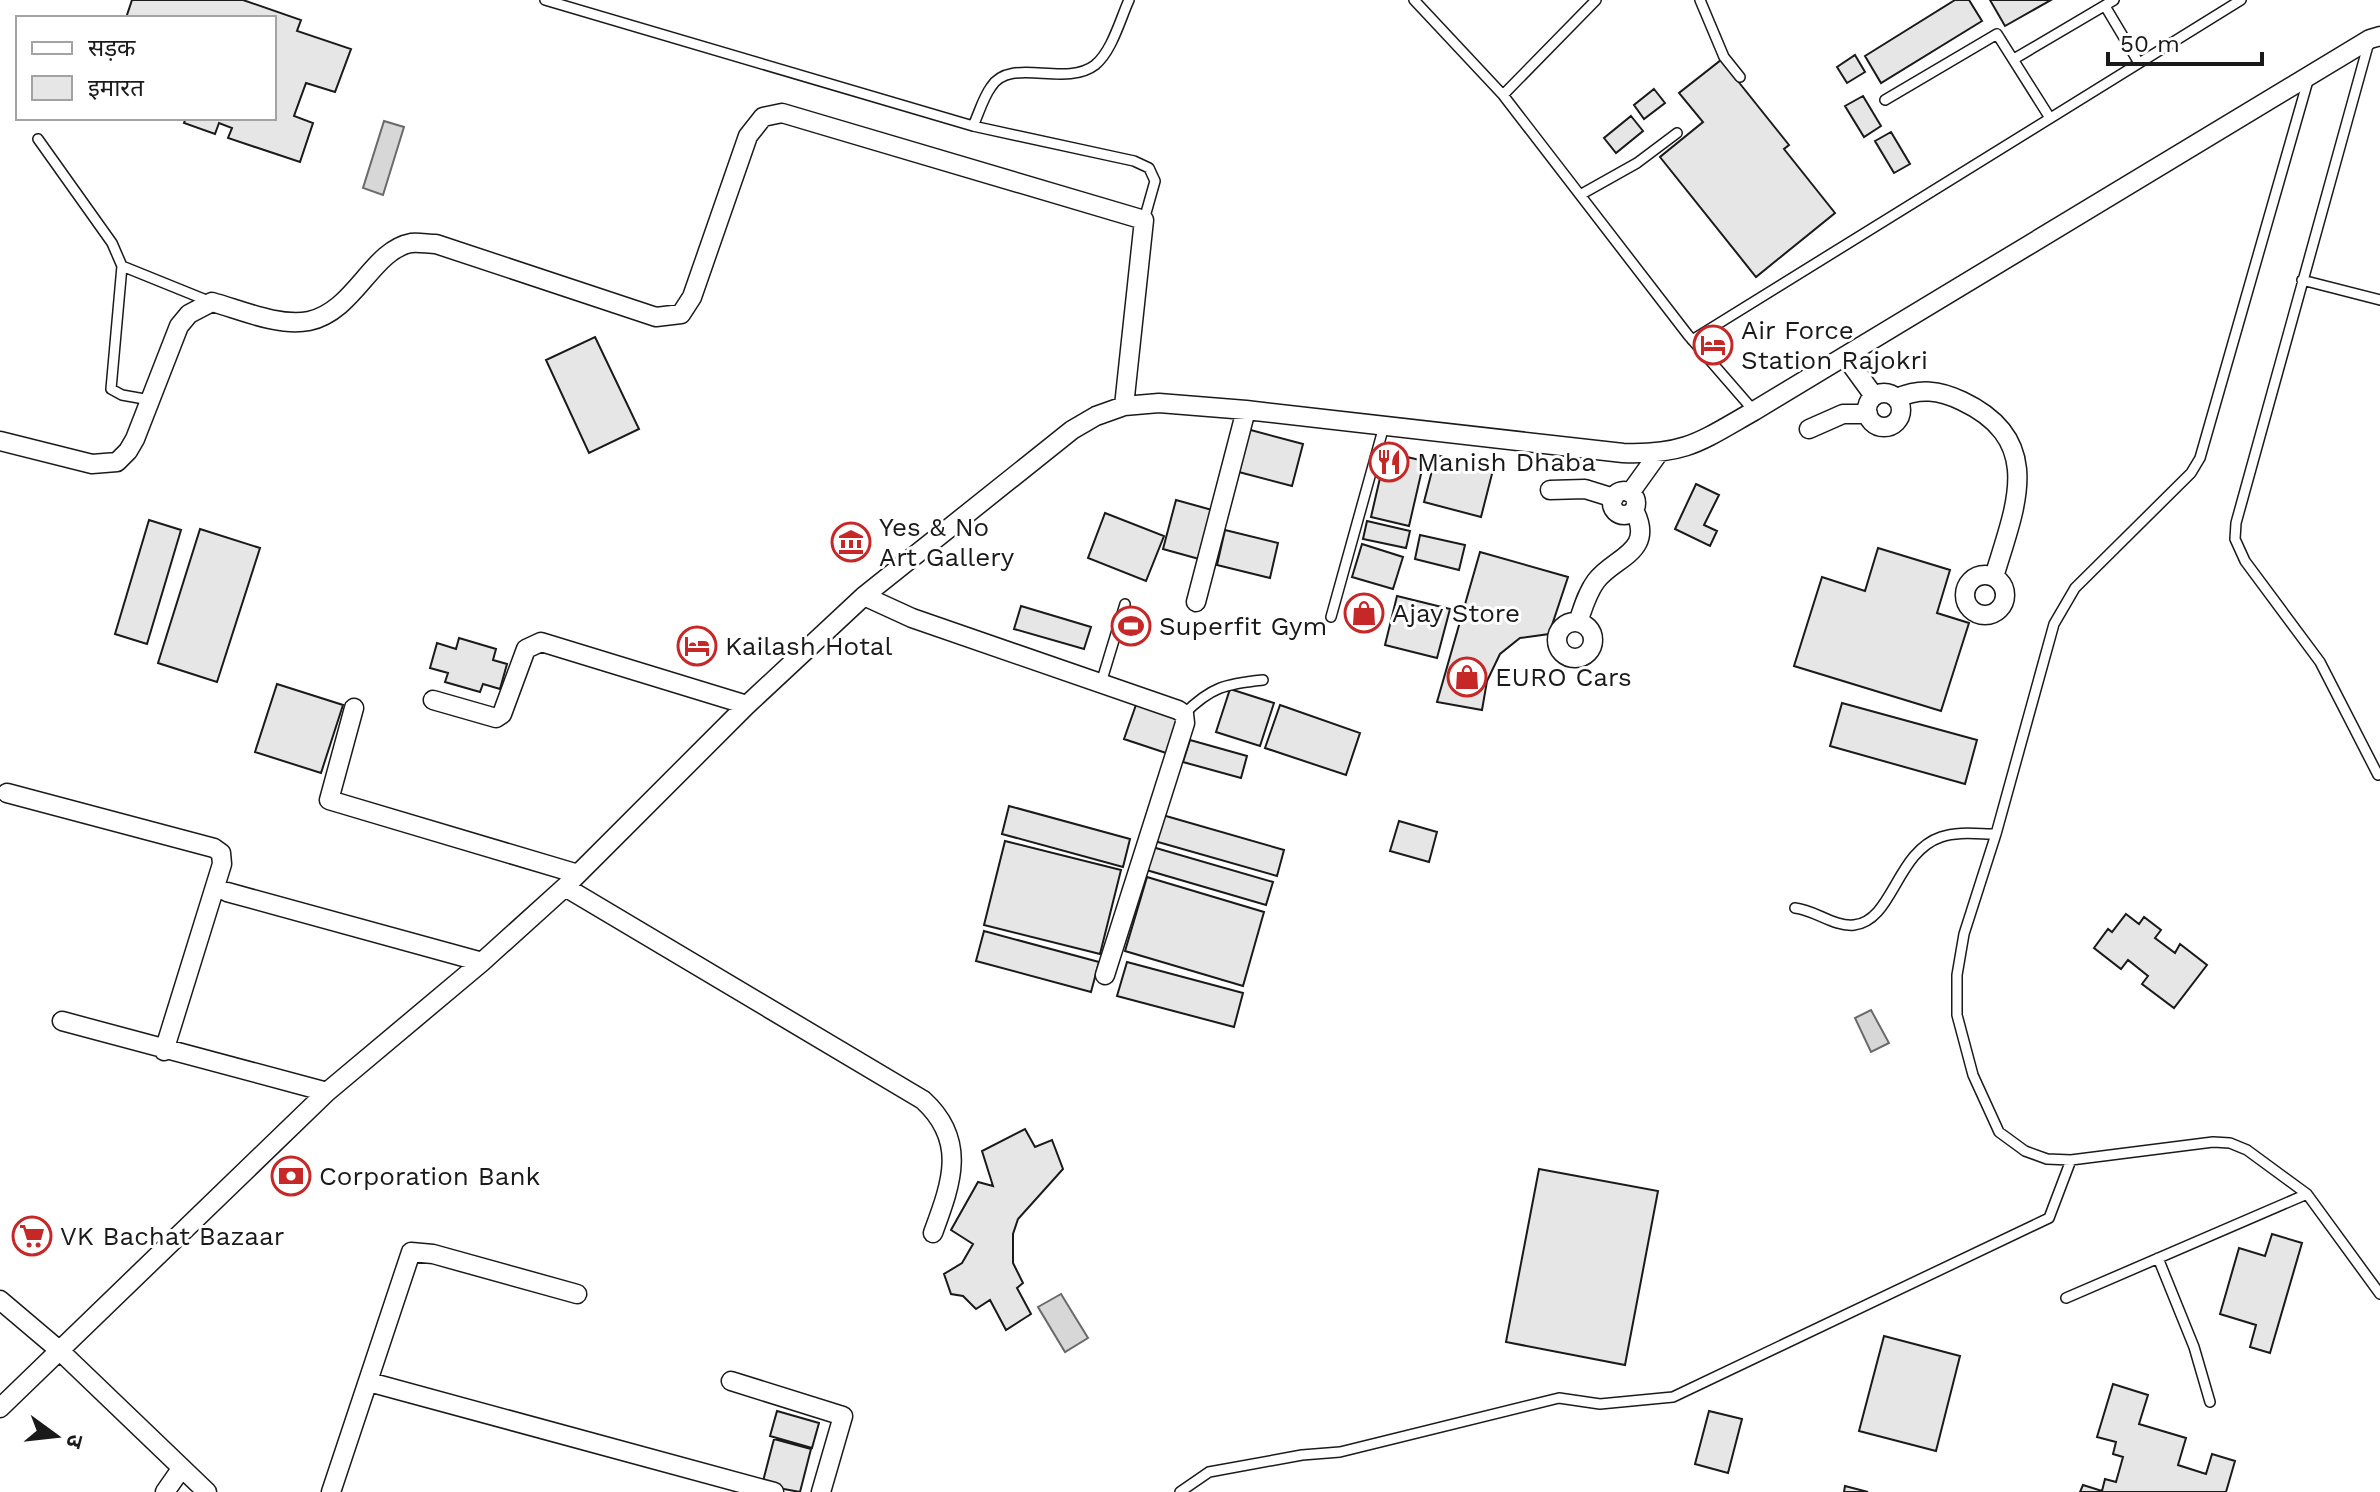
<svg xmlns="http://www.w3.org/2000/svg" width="2380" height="1492" font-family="'Work Sans','Noto Sans Devanagari',sans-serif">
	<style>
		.water { fill: #d7d7d7; stroke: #6a6a6a; stroke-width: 2 }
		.building { fill: #e6e6e6; stroke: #1a1a1a; stroke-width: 2 }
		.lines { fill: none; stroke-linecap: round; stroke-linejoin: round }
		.lane-casing { stroke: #1a1a1a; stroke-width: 12 }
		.street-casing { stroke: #1a1a1a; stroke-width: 21 }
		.lane { stroke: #fff; stroke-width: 9 }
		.street { stroke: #fff; stroke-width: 18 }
		.labels { text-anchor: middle; stroke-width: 6; stroke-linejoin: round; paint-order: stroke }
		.poi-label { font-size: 26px; fill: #1a1a1a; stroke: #fff; text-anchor: start }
	</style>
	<rect width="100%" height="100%" fill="#fff"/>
	<path class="water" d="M384,121L404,127L383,195L363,188Z
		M1871,1010L1889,1043L1871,1052L1855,1018Z
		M1061,1294L1088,1338L1065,1352L1038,1307Z"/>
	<path class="building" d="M132,0H243L301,20L297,31L351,49L335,92L306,83L294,116L313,123L300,162L228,138L232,128L219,123L215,134L184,123L186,118H274V18H126Z
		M1955,0H1969L1982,21L1881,83L1865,56Z
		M1990,0H2051L2005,26Z
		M1855,55L1865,72L1847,83L1837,67Z
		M1721,60L1789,145L1784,149L1835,213L1756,277L1660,157L1703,122L1679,93Z
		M1654,89L1665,103L1644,119L1634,105Z
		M1863,96L1881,126L1864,137L1845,106Z
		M1631,116L1643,131L1616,153L1604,138Z
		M1891,132L1910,164L1894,173L1875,141Z
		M595,337L639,429L589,453L546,360Z
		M1247,429L1303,444L1292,486L1235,471Z
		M1386,452L1424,461L1409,526L1371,517Z
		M1436,455L1493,470L1481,517L1424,502Z
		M1696,484L1719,495L1704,525L1717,531L1710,546L1675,529Z
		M1176,500L1212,510L1199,559L1163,549Z
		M1105,513L1164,536L1146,581L1088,558Z
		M149,520L181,530L147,644L115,634Z
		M1367,521L1410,531L1406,548L1363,539Z
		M200,529L260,548L217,682L158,663Z
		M1225,530L1278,543L1270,578L1217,565Z
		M1420,535L1465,545L1459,570L1415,559Z
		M1362,544L1403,557L1393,589L1352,577Z
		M1878,548L1950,570L1937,613L1969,623L1941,711L1794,666L1822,577L1865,591Z
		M1480,552L1568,577L1549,634L1520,638L1500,654L1487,681L1482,710L1437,702Z
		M1397,596L1450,609L1437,658L1385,645Z
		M1021,606L1091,627L1084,649L1014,629Z
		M459,638L496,649L493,660L507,664L500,689L483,684L480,692L445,682L448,673L430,668L437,643L456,649Z
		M277,684L343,705L321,773L255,752Z
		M1230,689L1274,703L1260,746L1216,732Z
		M1137,702L1181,717L1169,754L1124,739Z
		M1842,703L1977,740L1965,784L1830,746Z
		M1280,705L1360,733L1346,775L1265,748Z
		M1190,740L1247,756L1241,778L1183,762Z
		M1009,806L1130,839L1123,867L1002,834Z
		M1159,814L1284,850L1277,876L1151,840Z
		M1399,821L1437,832L1429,862L1390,851Z
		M1005,841L1121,870L1100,954L984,925Z
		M1149,846L1273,882L1266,905L1143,869Z
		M1147,877L1264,912L1243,986L1125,951Z
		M2126,914L2139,924L2144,917L2161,930L2155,938L2175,953L2180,944L2207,965L2174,1008L2142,984L2148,976L2128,960L2121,969L2094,948L2108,929L2112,932Z
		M984,931L1099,962L1091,992L976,961Z
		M1127,962L1243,993L1234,1027L1117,996Z
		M1025,1129L1035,1147L1052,1140L1063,1169L1018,1219L1013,1234V1263L1023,1283L1017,1288L1031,1314L1006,1330L990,1300L976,1309L963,1296L951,1294L944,1274L962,1263L973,1244L951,1230L978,1182L993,1186L982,1151Z
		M1539,1169L1658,1191L1625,1365L1506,1342Z
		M2272,1234L2302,1243L2270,1353L2250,1347L2256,1325L2220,1314L2239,1248L2265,1256Z
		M1884,1336L1960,1356L1936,1451L1859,1431Z
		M2113,1384L2148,1395L2139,1424L2186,1438L2178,1465L2206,1474L2212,1454L2235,1461L2226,1492H2080L2083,1485L2102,1491L2105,1479L2116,1482L2123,1457L2113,1454L2116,1442L2097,1437Z
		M777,1411L819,1423L812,1448L770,1436Z
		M1709,1411L1742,1419L1728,1473L1695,1464Z
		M774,1439L811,1449L800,1492L762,1485Z
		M1845,1486L1868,1492H1844Z"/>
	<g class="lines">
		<defs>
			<path id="lane" d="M545,0L973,126L1134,161L1149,168L1155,181L1144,220
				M1414,0L1503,95L1688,335L1754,411
				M1700,0L1724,57L1740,77
				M2105,6L2139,63
				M2369,42L2236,523L2235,539L2245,561L2320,662L2378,775
				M2014,59L2114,0
				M2309,77L2200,458L2191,473L2075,588L2054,624L1996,834L1964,934L1957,975V1015L1973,1075L1999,1132L2025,1151L2047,1159L2071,1160L2213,1142L2230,1143L2247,1150L2307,1194L2380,1294
				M1503,95L1596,0
				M1885,100L1997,34L2050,118
				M973,126C979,113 983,98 991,87C1010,56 1065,88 1095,65C1112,51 1120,20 1129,0
				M38,139L112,243L122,266L111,389L122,395L150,400
				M1580,195L1637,163L1677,133
				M122,266L211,302
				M2302,280L2380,300
				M1692,340L2241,0
				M1331,617L1384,426
				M1101,683L1125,604
				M1184,714C1211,687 1225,684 1263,680
				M1795,908C1815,910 1834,927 1854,925C1893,921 1896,852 1941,837C1958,831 1978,834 1996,834
				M2158,1258L2194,1347L2210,1402
				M2066,1298L2307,1194
				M1180,1492L1209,1472L1302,1455L1340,1452L1559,1398L1600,1404L1673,1397L2049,1218L2071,1160"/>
			<path id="street" d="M1845,356L1874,396
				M1867 410a17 17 0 1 1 34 0a17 17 0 1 1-34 0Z
				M1897,398C1920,388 1939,390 1962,401C2047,441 2014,509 1994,577
				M1809,429L1843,414H1868
				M0,441L92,464L117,462L128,451L135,439L179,326L189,314L212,302C241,310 279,327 309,321C355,311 372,250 411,243C419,242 428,244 436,244L656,317L681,314L692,297L748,136L763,117L782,113L1144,220L1124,406
				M1550,490L1585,489L1614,498
				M1612 503a12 12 0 1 1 24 0a12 12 0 1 1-24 0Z
				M1630,493L1658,454
				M1965 595a20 20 0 1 1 40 0a20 20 0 1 1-40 0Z
				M864,596L912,618L1178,710L1184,714L1185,723L1105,975
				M1196,602L1246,410
				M1557 640a18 18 0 1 1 36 0a18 18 0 1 1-36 0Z
				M1578,622C1583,608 1587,593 1596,581C1614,557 1656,552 1634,510
				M433,700L496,718L502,714L526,649L541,642L747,705
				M354,708L329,800L578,874
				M7,793L214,848L221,853L222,864L164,1051
				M565,887L923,1100C968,1141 951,1184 933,1233
				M227,892L482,962
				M62,1021L327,1092
				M0,1300L59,1350L207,1492
				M731,1381L843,1416L821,1492
				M369,1382L774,1492
				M0,1408L327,1092L482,962L565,887L747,705L864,596L1072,430L1096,416L1124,406L1159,403L1246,410L1623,453C1686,455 1701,441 1754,411L2370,39L2380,36
				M165,1492L181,1469
				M331,1492L411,1252L433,1254L577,1294"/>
		</defs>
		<use href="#lane" class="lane-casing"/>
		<use href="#street" class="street-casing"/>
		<use href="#lane" class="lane"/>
		<use href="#street" class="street"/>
	</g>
	<defs>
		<symbol id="hotel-ring" viewBox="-11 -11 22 22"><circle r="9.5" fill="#fff" stroke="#c62828" stroke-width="1.5"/><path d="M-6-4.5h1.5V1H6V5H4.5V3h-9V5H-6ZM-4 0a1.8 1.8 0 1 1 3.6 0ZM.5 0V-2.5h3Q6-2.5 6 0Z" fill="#c62828"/></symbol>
		<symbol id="restaurant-ring" viewBox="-11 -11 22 22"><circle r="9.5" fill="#fff" stroke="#c62828" stroke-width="1.5"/><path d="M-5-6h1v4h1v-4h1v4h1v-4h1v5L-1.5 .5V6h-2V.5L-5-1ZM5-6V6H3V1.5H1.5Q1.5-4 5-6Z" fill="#c62828"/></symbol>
		<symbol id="museum-ring" viewBox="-11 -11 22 22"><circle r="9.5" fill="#fff" stroke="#c62828" stroke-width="1.5"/><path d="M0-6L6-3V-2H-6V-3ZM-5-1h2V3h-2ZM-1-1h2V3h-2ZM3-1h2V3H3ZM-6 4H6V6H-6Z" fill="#c62828"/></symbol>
		<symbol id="shop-ring" viewBox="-11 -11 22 22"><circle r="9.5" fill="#fff" stroke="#c62828" stroke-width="1.5"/><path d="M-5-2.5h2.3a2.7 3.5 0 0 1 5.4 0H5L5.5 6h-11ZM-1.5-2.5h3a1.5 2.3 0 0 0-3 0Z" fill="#c62828"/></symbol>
		<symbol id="stadium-ring" viewBox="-11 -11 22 22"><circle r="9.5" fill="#fff" stroke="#c62828" stroke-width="1.5"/><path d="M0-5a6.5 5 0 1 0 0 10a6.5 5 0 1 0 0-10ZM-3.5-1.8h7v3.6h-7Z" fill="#c62828"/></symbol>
		<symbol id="bank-ring" viewBox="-11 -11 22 22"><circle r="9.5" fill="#fff" stroke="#c62828" stroke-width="1.5"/><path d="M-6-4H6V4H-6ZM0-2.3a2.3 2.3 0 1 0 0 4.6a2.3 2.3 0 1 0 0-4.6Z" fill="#c62828"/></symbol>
		<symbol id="supermarket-ring" viewBox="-11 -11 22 22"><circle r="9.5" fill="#fff" stroke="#c62828" stroke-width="1.5"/><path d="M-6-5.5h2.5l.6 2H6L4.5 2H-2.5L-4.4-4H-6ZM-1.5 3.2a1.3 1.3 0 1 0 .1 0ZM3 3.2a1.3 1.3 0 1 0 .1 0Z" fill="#c62828"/></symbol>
	</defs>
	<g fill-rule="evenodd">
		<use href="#hotel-ring" x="1691" y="323" width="44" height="44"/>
		<use href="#restaurant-ring" x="1367" y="440" width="44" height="44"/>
		<use href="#museum-ring" x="829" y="520" width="44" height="44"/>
		<use href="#shop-ring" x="1342" y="591" width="44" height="44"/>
		<use href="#stadium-ring" x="1109" y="604" width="44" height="44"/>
		<use href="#hotel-ring" x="675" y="624" width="44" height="44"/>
		<use href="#shop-ring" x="1445" y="655" width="44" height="44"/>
		<use href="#bank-ring" x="269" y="1154" width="44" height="44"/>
		<use href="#supermarket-ring" x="10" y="1214" width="44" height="44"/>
	</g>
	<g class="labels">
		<g class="poi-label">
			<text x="1741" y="339">Air Force<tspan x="1741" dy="30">Station Rajokri</tspan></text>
			<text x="1417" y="471">Manish Dhaba</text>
			<text x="879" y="536">Yes &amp; No<tspan x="879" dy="30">Art Gallery</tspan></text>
			<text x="1392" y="622">Ajay Store</text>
			<text x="1159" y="635">Superfit Gym</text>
			<text x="725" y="655">Kailash Hotal</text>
			<text x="1495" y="686">EURO Cars</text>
			<text x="319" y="1185">Corporation Bank</text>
			<text x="60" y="1245">VK Bachat Bazaar</text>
		</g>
	</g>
	<rect x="16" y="16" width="260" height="104" fill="#ffffff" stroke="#a3a3a3" stroke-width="2"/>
	<rect x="32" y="42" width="40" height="12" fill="#ffffff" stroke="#a3a3a3" stroke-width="2"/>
	<text x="88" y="56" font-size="24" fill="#1a1a1a">सड़क</text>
	<rect x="32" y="76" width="40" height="24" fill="#e6e6e6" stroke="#a3a3a3" stroke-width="2"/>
	<text x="88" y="96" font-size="24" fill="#1a1a1a">इमारत</text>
	<g transform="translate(56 1436) rotate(105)" stroke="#ffffff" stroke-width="6" paint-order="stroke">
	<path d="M0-6L14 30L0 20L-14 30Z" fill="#1a1a1a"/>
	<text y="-12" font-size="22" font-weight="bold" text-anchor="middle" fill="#1a1a1a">उ</text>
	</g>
	<path d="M2108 52v12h154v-12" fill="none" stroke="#1a1a1a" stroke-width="4"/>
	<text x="2120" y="52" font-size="24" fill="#1a1a1a" stroke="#ffffff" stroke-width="6" paint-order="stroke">50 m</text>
</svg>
